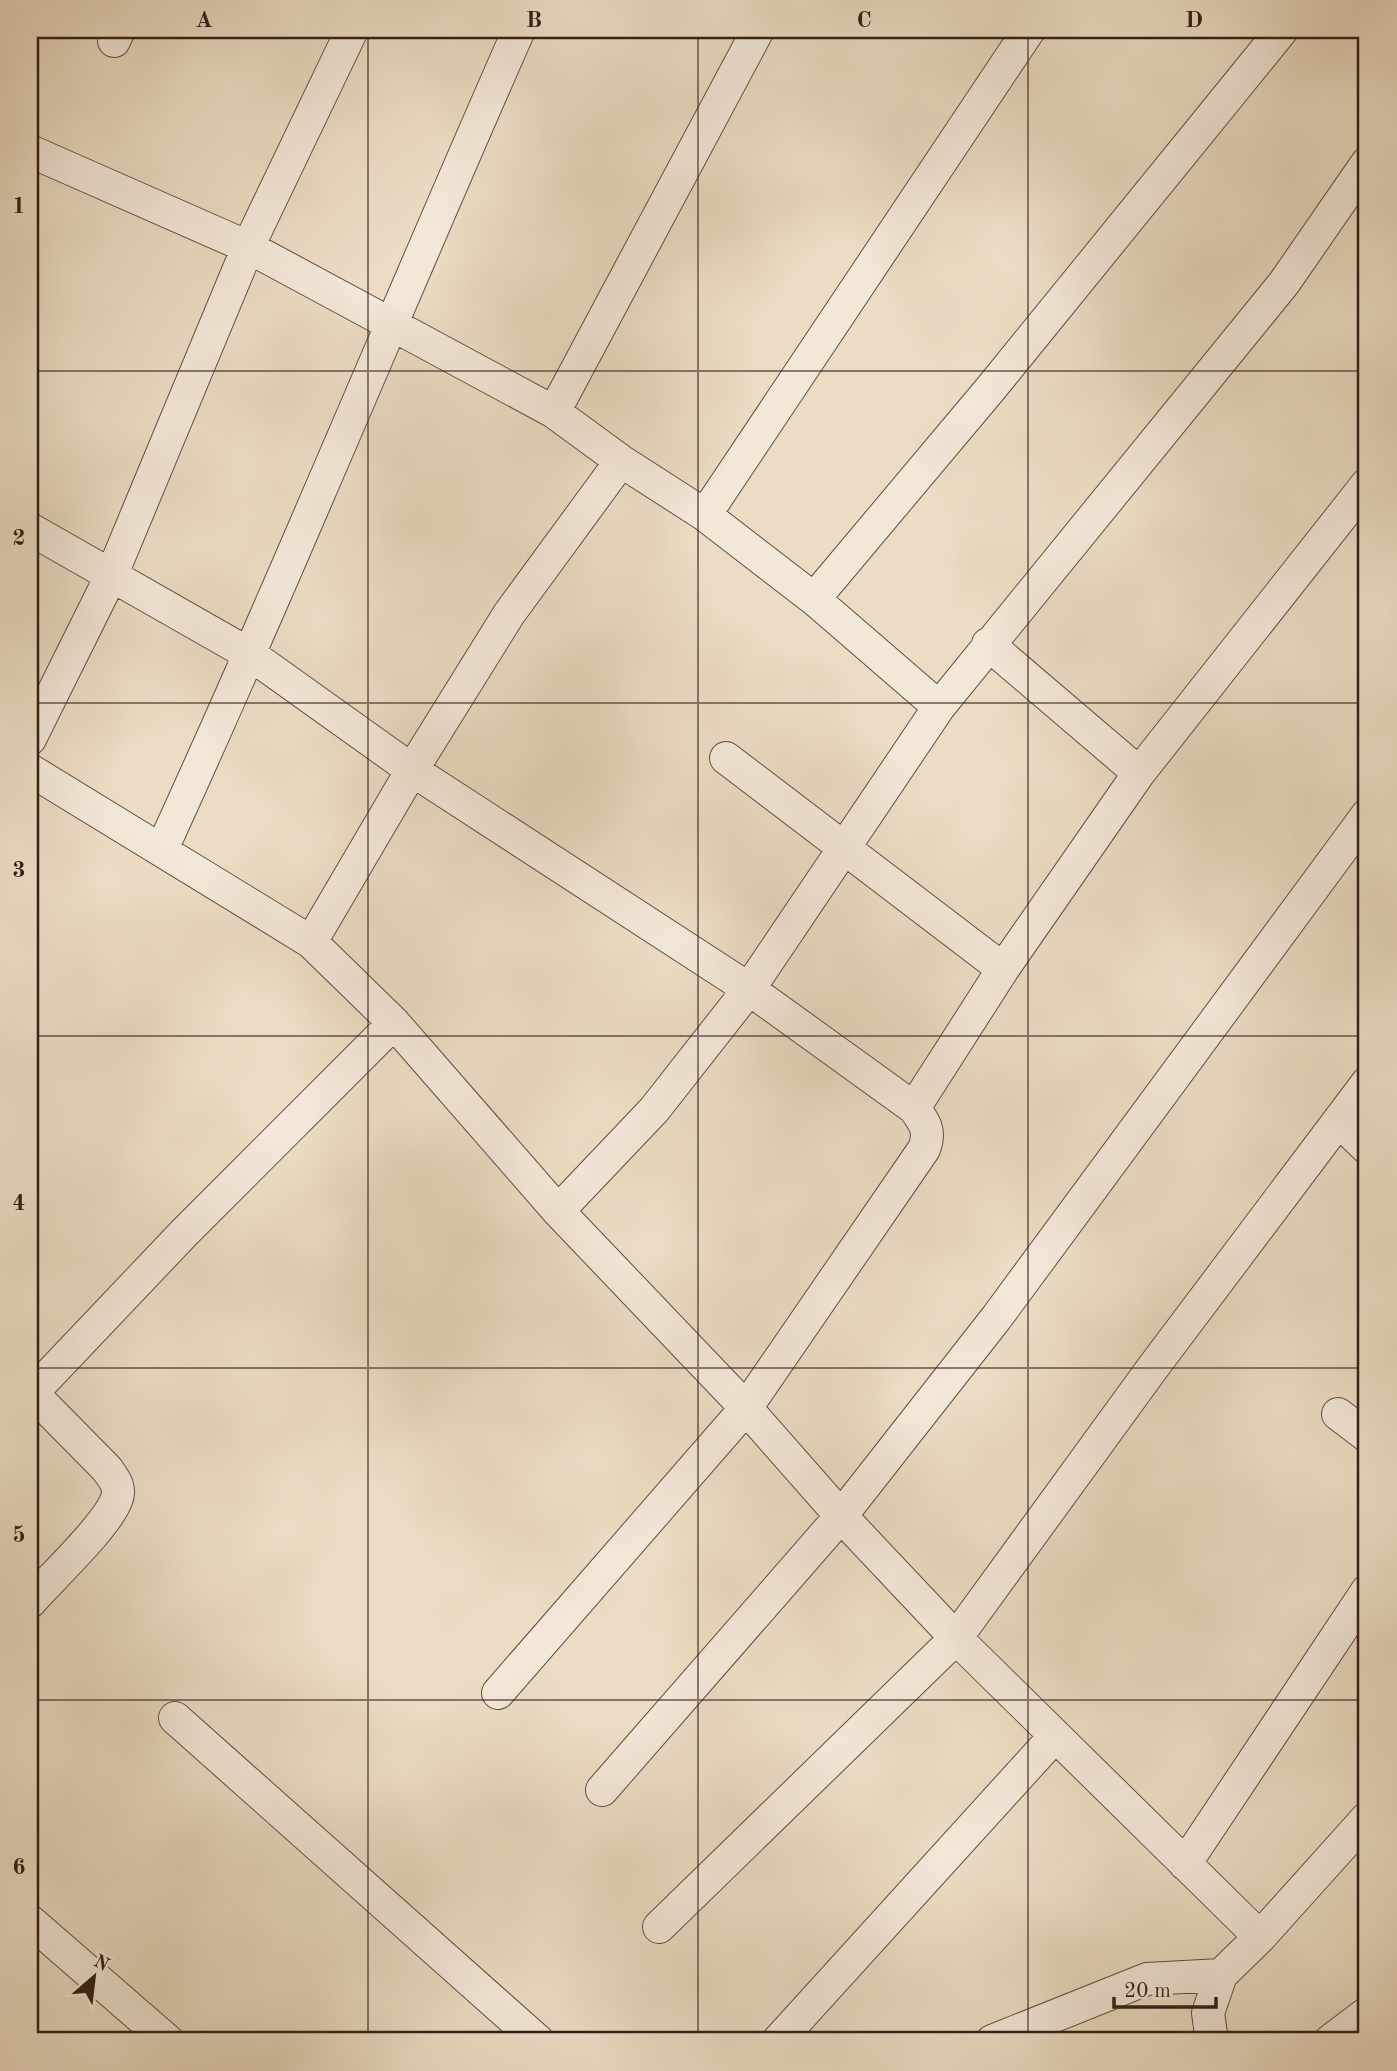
<svg xmlns="http://www.w3.org/2000/svg" width="1397" height="2071" font-family="'Old Standard TT',serif">
	<style>
		.lines { fill: none; stroke-linecap: round; stroke-linejoin: round }
		.minor-casing { stroke: #604e43; stroke-width: 34 }
		.minor { stroke: #f2e8d8; stroke-width: 32 }
		.grid { fill: none; stroke: #321f18; stroke-width: 2; stroke-opacity: 0.55 }
		.neatline { fill: none; stroke: #321f18; stroke-width: 2.5 }
		.grid-label { font-size: 23px; text-anchor: middle; font-weight: bold; fill: #321f18 }
	</style>
	<rect width="100%" height="100%" fill="#ebdcc3"/>
	<filter id="stains"><feTurbulence type="fractalNoise" baseFrequency=".00286" numOctaves="4"/><feColorMatrix values="0 0 0 0 .2 0 0 0 0 .09 0 0 0 0 .02 0 0 0 .5 -.17"/></filter>
	<radialGradient id="worn" r=".72"><stop offset=".6" stop-color="#630" stop-opacity="0"/><stop offset="1" stop-color="#630" stop-opacity=".3"/></radialGradient>
	<g class="lines">
		<defs>
			<path id="minor" d="M114,41L119,30
				M30,151L248,247L554,412L621,461L705,515L814,599L939,707
				M554,412L758,30
				M705,515L1029,30
				M30,529L251,655L412,770L749,989L914,1108C925,1123 931,1131 924,1149L746,1408L498,1693
				M814,599L992,387L1282,30
				M988,644L1139,773
				M30,739L112,574L248,247L352,30
				M726,758L1003,969
				M30,770L311,942L394,1023L558,1211L746,1408L841,1516L956,1638L1260,1937
				M162,849C286,578 399,302 519,30
				M311,942L412,770L509,614L621,461
				M914,1108L1003,969L1139,773L1367,484
				M1340,1122L1367,1148
				M558,1211L654,1110L749,989L939,707L1284,283L1367,163
				M30,1391L107,1469C113,1478 121,1486 117,1498C109,1524 50,1579 30,1602
				M32,1393L184,1233L394,1023
				M1338,1414L1367,1436
				M175,1718L538,2041
				M602,1790L841,1516L997,1317L1367,815
				M1185,1864L1367,1591
				M30,1921L168,2041
				M659,1927L956,1638L1154,1366L1367,1083
				M778,2041L1055,1736
				M992,2041L1147,1979L1221,1975
				M1212,2041L1208,2013L1221,1975L1260,1937L1367,1818
				M1330,2041L1367,2013"/>
		</defs>
		<use href="#minor" class="minor-casing"/>
		<use href="#minor" class="minor"/>
	</g>
	<path class="grid" d="M368,30V2041M698,30V2041M1028,30V2041M30,371H1367M30,703H1367M30,1036H1367M30,1368H1367M30,1700H1367"/>
	<rect width="1397" height="2071" fill="none" stroke="#ebdcc3" stroke-width="77"/>
	<g transform="translate(94 1977) rotate(28)" stroke="#f2e8d8" stroke-width="5" paint-order="stroke">
	<path d="M0-5L12 26L0 18L-12 26Z" fill="#321f18"/>
	<text y="-10" font-size="19" font-weight="bold" text-anchor="middle" fill="#321f18">N</text>
	</g>
	<path d="M1114 1997v10h102v-10" fill="none" stroke="#321f18" stroke-width="3.5"/>
	<text x="1124" y="1997" font-size="21" fill="#321f18" stroke="#f2e8d8" stroke-width="5" paint-order="stroke">20 m</text>
	<rect x="38" y="38" width="1320" height="1994" class="neatline"/>
	<g class="grid-label">
		<text x="204" y="27">A</text>
		<text x="534" y="27">B</text>
		<text x="864" y="27">C</text>
		<text x="1194" y="27">D</text>
		<text x="19" y="213">1</text>
		<text x="19" y="545">2</text>
		<text x="19" y="877">3</text>
		<text x="19" y="1210">4</text>
		<text x="19" y="1542">5</text>
		<text x="19" y="1874">6</text>
	</g>
	<rect width="100%" height="100%" filter="url(#stains)"/>
	<rect width="100%" height="100%" fill="url(#worn)"/>
</svg>
